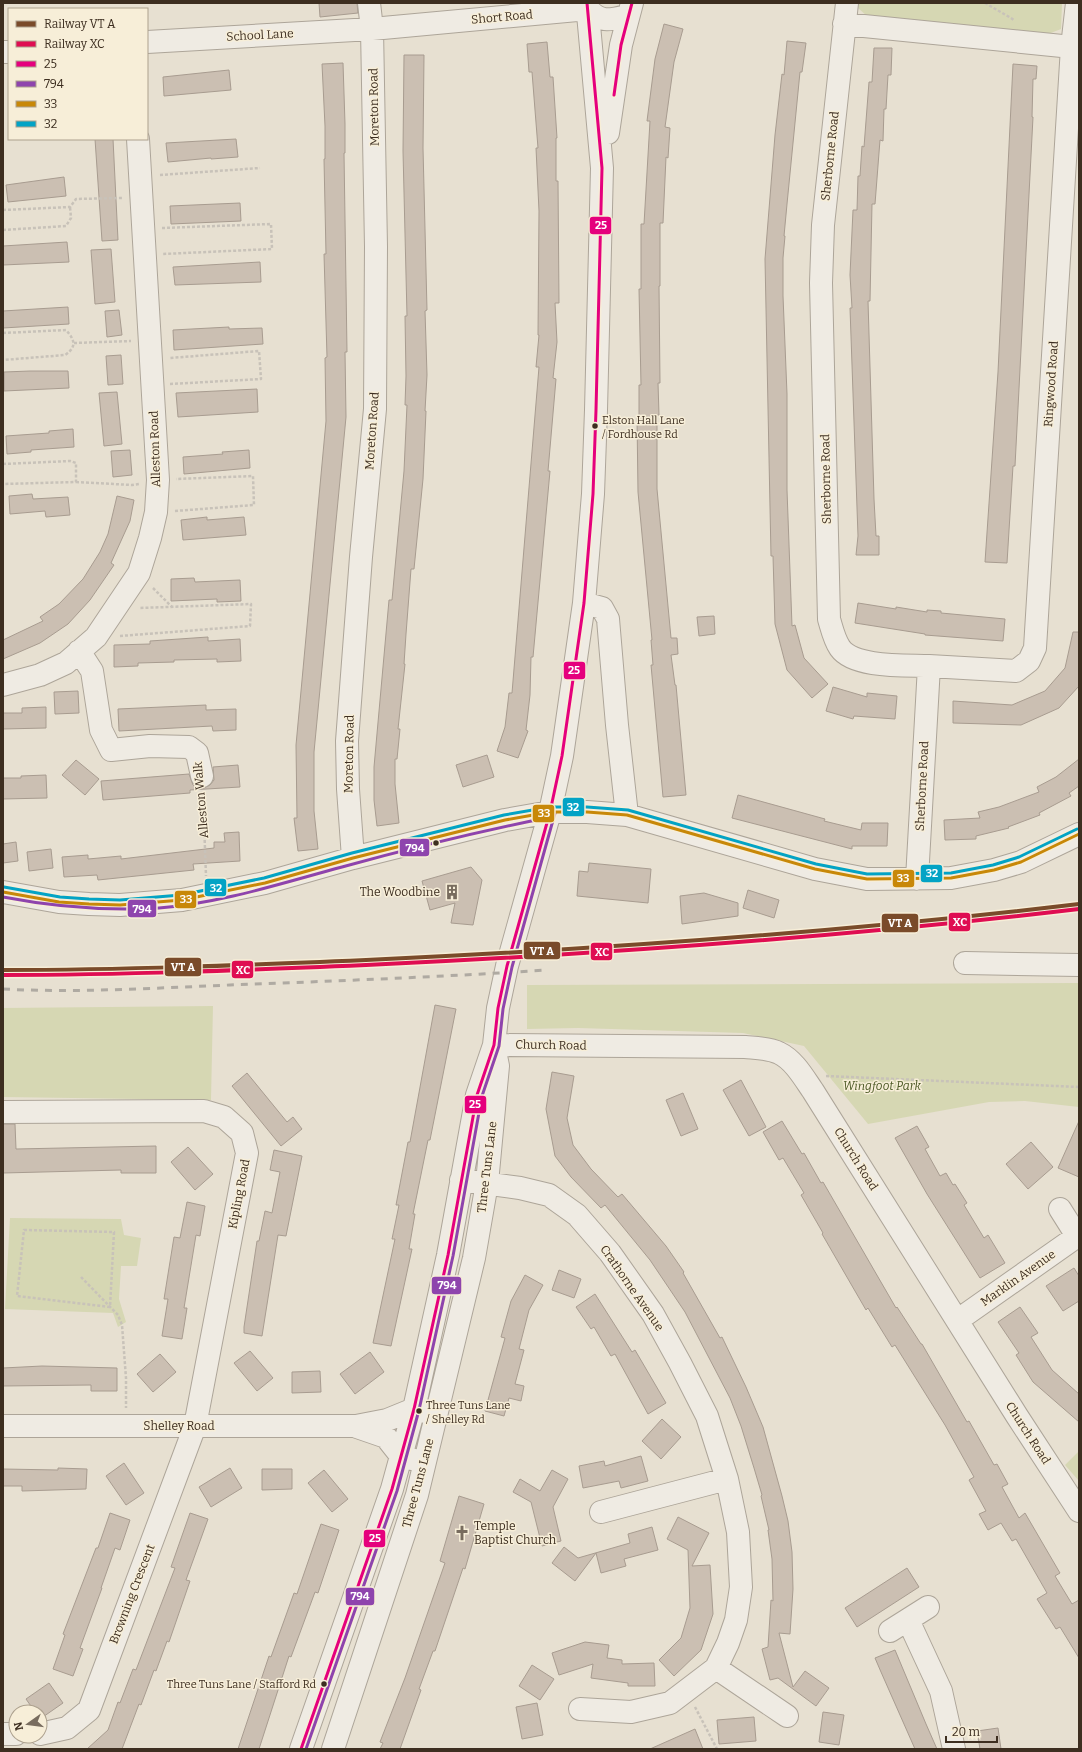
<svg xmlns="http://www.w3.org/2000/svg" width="1082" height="1752" font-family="Bitter,serif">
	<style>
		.green { fill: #d6d7b3 }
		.building { fill: #cbbfb2; stroke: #a89c90 }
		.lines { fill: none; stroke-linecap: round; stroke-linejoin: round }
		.minor-casing { stroke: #ada599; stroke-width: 24 }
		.path { stroke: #c8c2b9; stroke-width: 2.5; stroke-dasharray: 3 2; stroke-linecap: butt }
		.minor { stroke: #efebe3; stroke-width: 22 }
		.rail { stroke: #afaaa2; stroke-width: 3; stroke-dasharray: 7 7; stroke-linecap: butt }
		.bus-1-casing { stroke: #f7eed8; stroke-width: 6 }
		.bus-2-casing { stroke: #f7eed8; stroke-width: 6 }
		.bus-3-casing { stroke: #f7eed8; stroke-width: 6 }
		.bus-4-casing { stroke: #f7eed8; stroke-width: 6 }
		.bus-1 { stroke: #e5007d; stroke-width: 3 }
		.bus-2 { stroke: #8e44ad; stroke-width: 3 }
		.bus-3 { stroke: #c88808; stroke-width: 3 }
		.bus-4 { stroke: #03a3c5; stroke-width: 3 }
		.rail-1-casing { stroke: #f7eed8; stroke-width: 7 }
		.rail-2-casing { stroke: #f7eed8; stroke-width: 7 }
		.rail-1 { stroke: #7a4b2a; stroke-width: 4 }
		.rail-2 { stroke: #df0d52; stroke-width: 4 }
		.bus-dot { fill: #3d2e20; stroke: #f7eed8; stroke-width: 1.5 }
		.labels { text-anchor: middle; stroke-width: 3; stroke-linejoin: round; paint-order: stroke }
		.bus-label { font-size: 11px; fill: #3d2e20; stroke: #f7eed8; text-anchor: start }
		.street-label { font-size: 12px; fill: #3d2e20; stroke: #f7eed8 }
		.poi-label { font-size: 12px; fill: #3d2e20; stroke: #f7eed8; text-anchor: end }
		.park-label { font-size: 12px; font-style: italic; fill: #4d5a26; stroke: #f7eed8 }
		.line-badge { stroke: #f7eed8; stroke-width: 1.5 }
		.badge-label { font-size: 11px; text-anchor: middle; font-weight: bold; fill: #fff }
	</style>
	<rect width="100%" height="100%" fill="#e7e0d1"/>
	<path class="green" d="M859,3H1062L1061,29L1043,36L867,16L858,8Z
		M1079,983V1107L1025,1101L989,1102L868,1124L804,1046L743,1033L578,1028L527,1029V985Z
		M213,1006L211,1100L3,1097V1008Z
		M10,1218L121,1219L124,1235L141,1238L137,1266H121L119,1299L126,1322L118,1327L113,1313L5,1309Z
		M1079,1451V1481L1065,1465Z"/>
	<path class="building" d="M319,3H357L358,13L320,17Z
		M664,24L683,29L674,62L665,127L670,128L668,158L666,157L663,223H660V286H659L660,383H658L659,415H657V489L671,638H677L678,654L671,655L675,685H676L686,795L663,797L651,665H653L651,640H652L638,492L637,418H639V385H641L639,289H641V224H644L650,121H647L655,59Z
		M787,41L806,43L802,72H800L787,204L784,236H785L783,258V296L787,394V490L792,626L795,625L804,658L828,684L812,698L787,670L775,624L773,556H771L765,259L775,135L782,74L784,75Z
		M547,42L550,77H553L557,138H556V181H558L559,303H555L557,342L553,378L556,379L548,471H550L533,657H531L530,695L526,730L528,731L518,758L497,751L505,727L509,693H512L539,367H536L539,335H538L539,211L536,148H538L532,72H529L527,44Z
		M874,48H892L891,75H888L886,109H884L883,141L880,140L875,204H872L870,301H868L874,499L876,536H879V555H856L858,536L850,308H852L850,275L853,210H857L858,176H860L862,146L864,147L869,82H872Z
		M404,55H424L423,148L427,310L425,311L427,375L425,411H426L423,479L414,569H411L406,634L404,664H405L398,729H400L397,759H395V784L399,823L377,826L374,800V767L389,600H392L404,471L407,405H405L406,376L405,316H407L403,151Z
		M343,63L345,124V153H344L347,352H345L346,417L314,752V811L318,849L298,851L294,818H297L296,745L326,421L325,358L327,357L324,254H326L324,159H325V126L322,64Z
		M1013,64L1037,66L1036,79H1033L1032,117H1033L1015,466H1013L1007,563L985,562L998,372Z
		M229,70L231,90L164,96L163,77Z
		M95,139H113L118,240L102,241Z
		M236,139L238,157L211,159V158L168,162L166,143Z
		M64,177L66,196L8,202L6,185Z
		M240,203L241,221L171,224L170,206Z
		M67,242L69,262L3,265V246Z
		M111,249L115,302L95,304L91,250Z
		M260,262L261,282L175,285L173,267Z
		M68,307L69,324L3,328V311Z
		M119,310L122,335L107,337L105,311Z
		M229,327V329L262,328L263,344L174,350L173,330Z
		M121,355L123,384L108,385L106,356Z
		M30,371H68L69,388L4,391V372Z
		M257,389L258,412L178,417L176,393Z
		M117,392L122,444L104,446L99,393Z
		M73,429L74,447L31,450V452L7,454L6,436L49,433V431Z
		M130,450L132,475L113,477L111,451Z
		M249,450L250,468L184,474L183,457L223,454L222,452Z
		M32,494L33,499L68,497L70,515L46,517L45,511L10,514L9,496Z
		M117,496L134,500L130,521L111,563L114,565L90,600L68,624L40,643L3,659V640L43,621L40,617L59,604L83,579L100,552L108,534Z
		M207,517V520L244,517L246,535L183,540L181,520Z
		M194,578L195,582L240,580L241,601L217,602V599L171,601V579Z
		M858,603L896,609V607L927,612V610L941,611V613L1005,619L1003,641L925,635V634L855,623Z
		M714,616L715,634L699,636L697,617Z
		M1073,632H1079V686L1059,708L1021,725L953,723V701L1012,705L1045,691L1065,668Z
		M208,637V641L240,639L241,661L217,662V659L174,660V662L138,663V666L114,667V645L150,644V641Z
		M833,687L867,697V693L897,696L895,719L854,716L853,719L826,711Z
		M78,691L79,713L55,714L54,692Z
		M206,705V710L236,709V730L213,731L212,726L119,731L118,709Z
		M46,707V728L3,729V713H22V708Z
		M487,755L494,777L463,787L456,765Z
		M1079,759V786L1069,793L1071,796L1039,813L1040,815L1008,827L1009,828L976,836V839L945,840L944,820L980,818L978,812L999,807L1039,792L1037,787L1056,777Z
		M76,760L99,779L85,795L62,775Z
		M238,765L240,787L190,790V793L103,800L101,781L189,774L193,785L199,788H204L210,785L214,780L213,767Z
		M46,775L47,798L3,799V778H21V776Z
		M738,795L825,819L824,821L861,830L862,823H888L887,846H852V849L732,818Z
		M239,832L240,861L193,864L194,870L98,880L97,875L64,877L62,857L88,855V859L121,856V859L214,848V842H225L224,833Z
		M16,842L18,861L3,863V844Z
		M51,849L53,868L29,871L27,852Z
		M589,863L651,869L648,903L577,896L579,871L588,872Z
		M471,867L482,880L473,925L451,923L455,903L430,910L422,881Z
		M748,890L779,900L774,918L743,908Z
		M704,893L738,903V916L682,924L680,896Z
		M435,1005L456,1009L430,1140H428L413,1214H415L409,1249H412L391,1346L373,1343L395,1239H392L399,1205H396L408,1142H410Z
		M552,1072L574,1076L567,1118L573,1145L591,1169L618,1197L622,1194L666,1246L684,1272L683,1273L720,1338L722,1337L746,1387L763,1427L782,1496L788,1521L792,1552L793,1589L790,1634L779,1633L793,1687L805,1671L829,1688L816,1706L778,1678L770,1680L762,1649L768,1647L771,1600L773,1601L772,1559L768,1530H769L761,1496L762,1495L754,1468L741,1426L730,1398L685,1312L650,1260L605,1205L601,1208L571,1177L555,1156L546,1109Z
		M247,1073L287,1122L293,1117L302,1129L281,1146L232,1086Z
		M741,1080L766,1127L749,1136L723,1090Z
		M683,1093L698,1129L681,1136L666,1100Z
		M782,1121L802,1154L804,1153L821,1183L823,1182L896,1308L897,1307L921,1344H922L967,1422L969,1421L994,1465L997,1464L1008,1484L1002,1487L1019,1518L1025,1513L1060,1573L1055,1576L1072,1604L1079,1600V1658L1060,1627L1056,1629L1037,1599L1047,1593L1016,1539L1012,1541L1001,1523L988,1530L979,1514L986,1511L969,1480L974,1477L945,1425L895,1345L892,1347L868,1308L866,1310L822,1234L823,1233L801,1195L804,1193L783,1158L779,1160L763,1132Z
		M1079,1121V1177L1058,1168Z
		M3,1124H15L16,1149L156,1146V1173H121V1170L3,1173Z
		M917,1126L929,1147L925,1149L940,1176L946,1173L953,1185L955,1184L967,1203L964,1205L984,1238L988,1235L1005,1263L980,1278L927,1194L895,1138Z
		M1031,1142L1053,1167L1028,1189L1006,1164Z
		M188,1147L213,1174L195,1190L171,1162Z
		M274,1150L302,1156L286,1236L278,1235L262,1336L244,1333V1327L257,1241H259L265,1211L272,1213L280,1172L270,1170Z
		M187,1202L205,1206L200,1236L196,1235L184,1308H187L182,1339L162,1336L168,1299H164L174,1237L180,1238Z
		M1074,1268L1079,1276V1301L1063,1311L1046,1286Z
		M559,1270L581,1279L574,1298L552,1290Z
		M525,1275L543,1285L529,1310L519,1349L524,1350L515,1384L524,1386L521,1401L509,1398L504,1416L485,1411L505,1338L501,1337L511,1301Z
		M595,1294L632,1352L635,1350L666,1403L648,1414L615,1354L611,1356L594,1327L591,1329L576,1307Z
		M1020,1307L1038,1333L1031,1337L1052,1370L1079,1394V1422L1033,1382L1016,1355L1019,1353L998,1322Z
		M250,1351L273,1378L257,1391L234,1363Z
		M370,1352L384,1372L355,1394L340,1374Z
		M160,1354L176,1372L153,1392L137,1374Z
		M42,1366L117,1368V1391H91V1385L3,1386V1368Z
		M320,1371L321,1392L292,1393V1372Z
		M662,1419L681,1437L661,1459L642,1441Z
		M641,1456L648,1481L621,1488L619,1481L583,1488L579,1466L604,1461L605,1466Z
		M124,1463L144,1493L126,1505L106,1476Z
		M58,1468L87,1469L86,1489L22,1491V1486H3V1469L58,1470Z
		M230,1468L242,1488L211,1507L199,1487Z
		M262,1469H292V1489L262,1490Z
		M324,1470L348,1499L332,1512L308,1483Z
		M552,1470L568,1479L553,1507L561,1541L542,1546L531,1502L513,1492L520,1479L540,1491Z
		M459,1496L484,1504L465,1569L463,1568L435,1651H433L419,1689L421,1690L400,1749H380L383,1743L380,1742L405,1678L445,1563L440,1561Z
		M110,1513L130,1520L120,1550L115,1548L101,1588H102L80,1648L83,1649L73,1676L53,1669L65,1635L63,1634L96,1548H98Z
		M190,1513L208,1519L186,1580L190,1581L169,1642L167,1641L156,1671L154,1670L141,1705L139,1704L122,1749H87L108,1730L118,1702L120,1703L133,1669L136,1670L175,1568L171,1567Z
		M678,1517L709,1533L692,1566L710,1565L713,1614L701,1650L674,1676L659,1660L681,1638L690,1608L688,1550L667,1539Z
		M321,1524L339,1530L318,1593L315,1592L291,1657L289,1656L259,1749H238L269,1656L271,1657L294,1593L297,1594Z
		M652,1527L658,1550L624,1559L626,1566L601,1573L596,1553L575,1581L552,1563L564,1547L578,1558L630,1543L628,1534Z
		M907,1568L919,1587L857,1627L845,1608Z
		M585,1642L609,1645L607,1658L622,1660V1664L654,1663L655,1686H628V1683L591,1678L593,1664L559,1675L552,1653Z
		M895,1650L926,1724L937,1749H915L881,1672L875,1658Z
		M532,1665L554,1679L540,1700L519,1686Z
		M49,1683L63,1703L40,1719V1712H35L26,1699Z
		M537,1703L543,1735L522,1739L516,1707Z
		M823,1712L844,1715L839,1745L819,1742Z
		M754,1717L756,1741L719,1744L717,1720Z
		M998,1728L1001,1749H980L977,1731Z
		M695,1729L703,1749H650Z"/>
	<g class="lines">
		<defs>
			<path id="minor" d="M847,3L823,225L821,283L829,619C832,629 834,639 840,648C854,668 906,665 929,666L917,879
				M588,9C600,23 610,20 627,16
				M844,24L1072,47
				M147,42L372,29L588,9
				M3,52H9
				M608,133L621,45L632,3
				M584,603L602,608L608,619L617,725L627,815
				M79,651L92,671L101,730L111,750L150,746L189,747L197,753L202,776
				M929,666L1016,671L1029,661L1035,648L1072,47L1077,3
				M3,685L40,675L66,663L96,637L139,573L150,538L156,512L158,480L138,139
				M353,858L348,789L347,741L361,557L375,409L376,247L372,29L369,3
				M3,892L59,902L89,904L120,905L182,900L265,883L353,858L505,820L550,812H587L627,815L815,869L867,879L951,878L994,870L1021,862L1079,834
				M965,963L1079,965
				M494,1045L745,1047C755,1048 769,1048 779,1053C794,1060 804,1078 813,1091L1017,1416L1079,1511
				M3,1112L204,1111L224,1117L242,1133L247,1153L195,1426L89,1710L67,1728L40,1734
				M461,1180L520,1188L549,1195L577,1215L610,1253L653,1314L680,1363L707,1416L727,1479L738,1532L741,1587L736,1620L728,1643L716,1668L670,1703L631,1712L580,1709
				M1060,1209L1077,1236
				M958,1320L1079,1235
				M3,1426H356L387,1420L414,1409L425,1412
				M357,1427L386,1437L401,1456L411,1459
				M601,1512L727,1479
				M908,1620L941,1691L954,1749
				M890,1631L928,1607
				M716,1668L787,1716
				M3,1734H16
				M301,1749L392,1489L414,1409L448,1255L477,1095L494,1045L498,1008L507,966L550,812L562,756L584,603L593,494L596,410L602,168L587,3
				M333,1749L417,1495L474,1258L487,1183L498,1066L496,1056"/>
		</defs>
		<use href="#minor" class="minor-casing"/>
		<path class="path" d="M985,3L1011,18L1015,21
			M160,175L260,168
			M3,210L70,207L76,199L122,198
			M162,228L271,224L272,249L163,254
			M3,230L66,226L71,218L70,207
			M3,333L66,330C75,340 77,347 65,355L3,360
			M74,343L131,341
			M170,384L261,379L259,351L170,358
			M3,464L70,461L76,463V482L3,484
			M76,482L132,485L139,484
			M175,511L254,505L253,476L176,479
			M153,588L172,607
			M120,636L250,626L251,604L139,608
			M203,795L206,876
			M826,1076L1079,1087
			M24,1230L114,1232L110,1307L17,1296Z
			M81,1277L118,1315L122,1325L126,1378V1408
			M695,1707L717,1749"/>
		<use href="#minor" class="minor"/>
		<path class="rail" d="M3,989C78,993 155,988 230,985C335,981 441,977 547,970"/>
		<defs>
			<path id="bus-1" d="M614,95L621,45L632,3
				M301,1749L392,1489L414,1409L448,1255L477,1095L494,1045L498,1008L507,966L550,812L562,756L584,603L593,494L596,410L602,168L587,3"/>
			<path id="bus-2" d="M3,897C55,907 107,911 159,908C222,903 282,883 342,867C411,848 481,831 551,817
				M306,1749L397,1491L419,1410L453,1256L482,1096L499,1046L503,1009L512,967L555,813"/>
			<path id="bus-3" d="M3,892L59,902L89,904L120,905L182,900L265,883L353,858L505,820L550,812H587L627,815L815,869L867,879L951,878L994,870L1021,862L1079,834"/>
			<path id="bus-4" d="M4,887L60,897L89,899L120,900L181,895L264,878L352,853L504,815L550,807H587L628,810L816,864L867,874L951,873L993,865L1019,857L1077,829"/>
		</defs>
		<use href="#bus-1" class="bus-1-casing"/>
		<use href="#bus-2" class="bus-2-casing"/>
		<use href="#bus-3" class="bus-3-casing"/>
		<use href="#bus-4" class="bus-4-casing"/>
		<use href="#bus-1" class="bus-1"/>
		<use href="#bus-2" class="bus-2"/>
		<use href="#bus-3" class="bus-3"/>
		<use href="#bus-4" class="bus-4"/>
		<defs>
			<path id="rail-1" d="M3,970C124,970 245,965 366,960C604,949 842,932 1079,904"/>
			<path id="rail-2" d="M3,975C124,975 245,970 366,965C604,954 842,937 1079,909"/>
		</defs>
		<use href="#rail-1" class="rail-1-casing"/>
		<use href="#rail-2" class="rail-2-casing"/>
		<use href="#rail-1" class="rail-1"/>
		<use href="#rail-2" class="rail-2"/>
	</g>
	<defs>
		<symbol id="building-bare" viewBox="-9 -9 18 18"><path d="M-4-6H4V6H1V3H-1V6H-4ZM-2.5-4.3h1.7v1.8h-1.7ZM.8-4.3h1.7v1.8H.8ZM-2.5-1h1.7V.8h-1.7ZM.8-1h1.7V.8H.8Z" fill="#786c5e" stroke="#f7eed8" stroke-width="2.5" paint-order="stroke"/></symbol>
		<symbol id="church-bare" viewBox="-9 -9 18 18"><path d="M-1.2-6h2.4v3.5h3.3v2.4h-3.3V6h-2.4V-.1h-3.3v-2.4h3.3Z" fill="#786c5e" stroke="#f7eed8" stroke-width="2.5" paint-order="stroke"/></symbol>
	</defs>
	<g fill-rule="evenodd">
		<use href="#building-bare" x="441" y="881" width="22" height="22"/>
		<use href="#church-bare" x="451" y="1522" width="22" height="22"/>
	</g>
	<g class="bus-dot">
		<circle cx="595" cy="426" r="3.5"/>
		<circle cx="436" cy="843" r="3.5"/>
		<circle cx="419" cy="1411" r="3.5"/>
		<circle cx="324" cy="1684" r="3.5"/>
	</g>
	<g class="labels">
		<g class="bus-label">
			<text x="602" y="424">Elston Hall Lane<tspan x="602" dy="14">/ Fordhouse Rd</tspan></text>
			<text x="426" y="1409">Three Tuns Lane<tspan x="426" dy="14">/ Shelley Rd</tspan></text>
			<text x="316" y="1688" text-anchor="end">Three Tuns Lane / Stafford Rd</text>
		</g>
		<g class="street-label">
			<text transform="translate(502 17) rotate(-5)" y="4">Short Road</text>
			<text transform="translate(260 35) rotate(-3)" y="4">School Lane</text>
			<text transform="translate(374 107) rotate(-91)" y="4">Moreton Road</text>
			<text transform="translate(830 156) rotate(-84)" y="4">Sherborne Road</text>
			<text transform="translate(1051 384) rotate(-86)" y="4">Ringwood Road</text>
			<text transform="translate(372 431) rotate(-86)" y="4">Moreton Road</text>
			<text transform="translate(155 449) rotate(-92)" y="4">Alleston Road</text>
			<text transform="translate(826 479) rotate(-91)" y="4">Sherborne Road</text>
			<text transform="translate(349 754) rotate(-89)" y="4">Moreton Road</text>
			<text transform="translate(922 786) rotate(-87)" y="4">Sherborne Road</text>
			<text transform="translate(201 800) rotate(-95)" y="4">Alleston Walk</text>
			<text transform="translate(551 1045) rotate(1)" y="4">Church Road</text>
			<text transform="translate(856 1159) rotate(58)" y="4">Church Road</text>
			<text transform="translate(487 1167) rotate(-83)" y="4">Three Tuns Lane</text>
			<text transform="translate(239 1194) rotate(-79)" y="4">Kipling Road</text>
			<text transform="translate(1018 1278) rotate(-35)" y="4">Marklin Avenue</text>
			<text transform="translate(632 1288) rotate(55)" y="4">Crathorne Avenue</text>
			<text x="179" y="1430">Shelley Road</text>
			<text transform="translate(1028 1433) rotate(57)" y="4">Church Road</text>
			<text transform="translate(418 1483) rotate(-75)" y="4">Three Tuns Lane</text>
			<text transform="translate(132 1594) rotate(-69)" y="4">Browning Crescent</text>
		</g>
		<g class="poi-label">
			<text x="440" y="896">The Woodbine</text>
			<text x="474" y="1530" text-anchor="start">Temple<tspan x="474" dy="14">Baptist Church</tspan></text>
		</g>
		<g class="park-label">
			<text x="882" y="1090">Wingfoot Park</text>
		</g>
	</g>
	<g class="line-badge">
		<rect x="589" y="216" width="23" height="19" rx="4" fill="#e5007d"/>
		<rect x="563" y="661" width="23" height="19" rx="4" fill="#e5007d"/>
		<rect x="562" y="797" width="23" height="20" rx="4" fill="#03a3c5"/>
		<rect x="532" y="804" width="23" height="19" rx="4" fill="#c88808"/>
		<rect x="399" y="838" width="31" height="19" rx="4" fill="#8e44ad"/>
		<rect x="920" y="864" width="23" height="19" rx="4" fill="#03a3c5"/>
		<rect x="892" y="869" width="23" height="19" rx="4" fill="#c88808"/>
		<rect x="204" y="878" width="23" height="19" rx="4" fill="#03a3c5"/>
		<rect x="174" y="890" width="23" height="19" rx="4" fill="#c88808"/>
		<rect x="127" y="899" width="30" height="19" rx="4" fill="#8e44ad"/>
		<rect x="948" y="912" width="23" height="20" rx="4" fill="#df0d52"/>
		<rect x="881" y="913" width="38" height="20" rx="4" fill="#7a4b2a"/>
		<rect x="523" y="941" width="38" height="19" rx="4" fill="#7a4b2a"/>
		<rect x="590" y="942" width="23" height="19" rx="4" fill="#df0d52"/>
		<rect x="164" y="957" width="38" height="20" rx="4" fill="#7a4b2a"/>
		<rect x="231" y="960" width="23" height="19" rx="4" fill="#df0d52"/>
		<rect x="464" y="1095" width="23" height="19" rx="4" fill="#e5007d"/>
		<rect x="431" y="1276" width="31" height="19" rx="4" fill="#8e44ad"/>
		<rect x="363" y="1529" width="23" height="19" rx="4" fill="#e5007d"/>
		<rect x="345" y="1587" width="30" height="19" rx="4" fill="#8e44ad"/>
	</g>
	<g class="badge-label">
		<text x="601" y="229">25</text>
		<text x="574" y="674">25</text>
		<text x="573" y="811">32</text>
		<text x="544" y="817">33</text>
		<text x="415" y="852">794</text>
		<text x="932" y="877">32</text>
		<text x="903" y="882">33</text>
		<text x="216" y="892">32</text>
		<text x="186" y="903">33</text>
		<text x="142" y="913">794</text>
		<text x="960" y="926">XC</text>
		<text x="900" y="927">VT A</text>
		<text x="542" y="955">VT A</text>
		<text x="602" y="956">XC</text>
		<text x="183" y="971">VT A</text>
		<text x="243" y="974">XC</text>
		<text x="475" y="1108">25</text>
		<text x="447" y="1289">794</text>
		<text x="375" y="1542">25</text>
		<text x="360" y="1600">794</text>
	</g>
	<rect width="1082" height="1752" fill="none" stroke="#3d2e20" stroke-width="8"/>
	<rect x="8" y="8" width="140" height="132" fill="#f7eed8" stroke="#ada18e"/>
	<rect x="16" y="21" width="20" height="6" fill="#7a4b2a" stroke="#ada18e"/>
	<text x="44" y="28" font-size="12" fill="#3d2e20">Railway VT A</text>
	<rect x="16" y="41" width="20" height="6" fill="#df0d52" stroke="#ada18e"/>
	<text x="44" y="48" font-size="12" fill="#3d2e20">Railway XC</text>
	<rect x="16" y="61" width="20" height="6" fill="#e5007d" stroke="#ada18e"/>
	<text x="44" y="68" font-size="12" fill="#3d2e20">25</text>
	<rect x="16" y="81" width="20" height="6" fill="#8e44ad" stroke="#ada18e"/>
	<text x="44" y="88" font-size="12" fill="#3d2e20">794</text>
	<rect x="16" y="101" width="20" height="6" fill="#c88808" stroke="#ada18e"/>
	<text x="44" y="108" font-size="12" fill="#3d2e20">33</text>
	<rect x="16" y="121" width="20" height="6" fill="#03a3c5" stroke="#ada18e"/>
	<text x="44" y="128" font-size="12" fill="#3d2e20">32</text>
	<g transform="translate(28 1724) rotate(256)"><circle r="19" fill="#f7eed8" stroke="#ada18e"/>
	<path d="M0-3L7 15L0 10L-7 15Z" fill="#786c5e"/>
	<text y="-6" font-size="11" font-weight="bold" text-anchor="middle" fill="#3d2e20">N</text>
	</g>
	<path d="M946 1736v6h51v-6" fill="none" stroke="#3d2e20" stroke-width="2"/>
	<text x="952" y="1736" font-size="12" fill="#3d2e20" stroke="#f7eed8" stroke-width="3" paint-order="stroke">20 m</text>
</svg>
